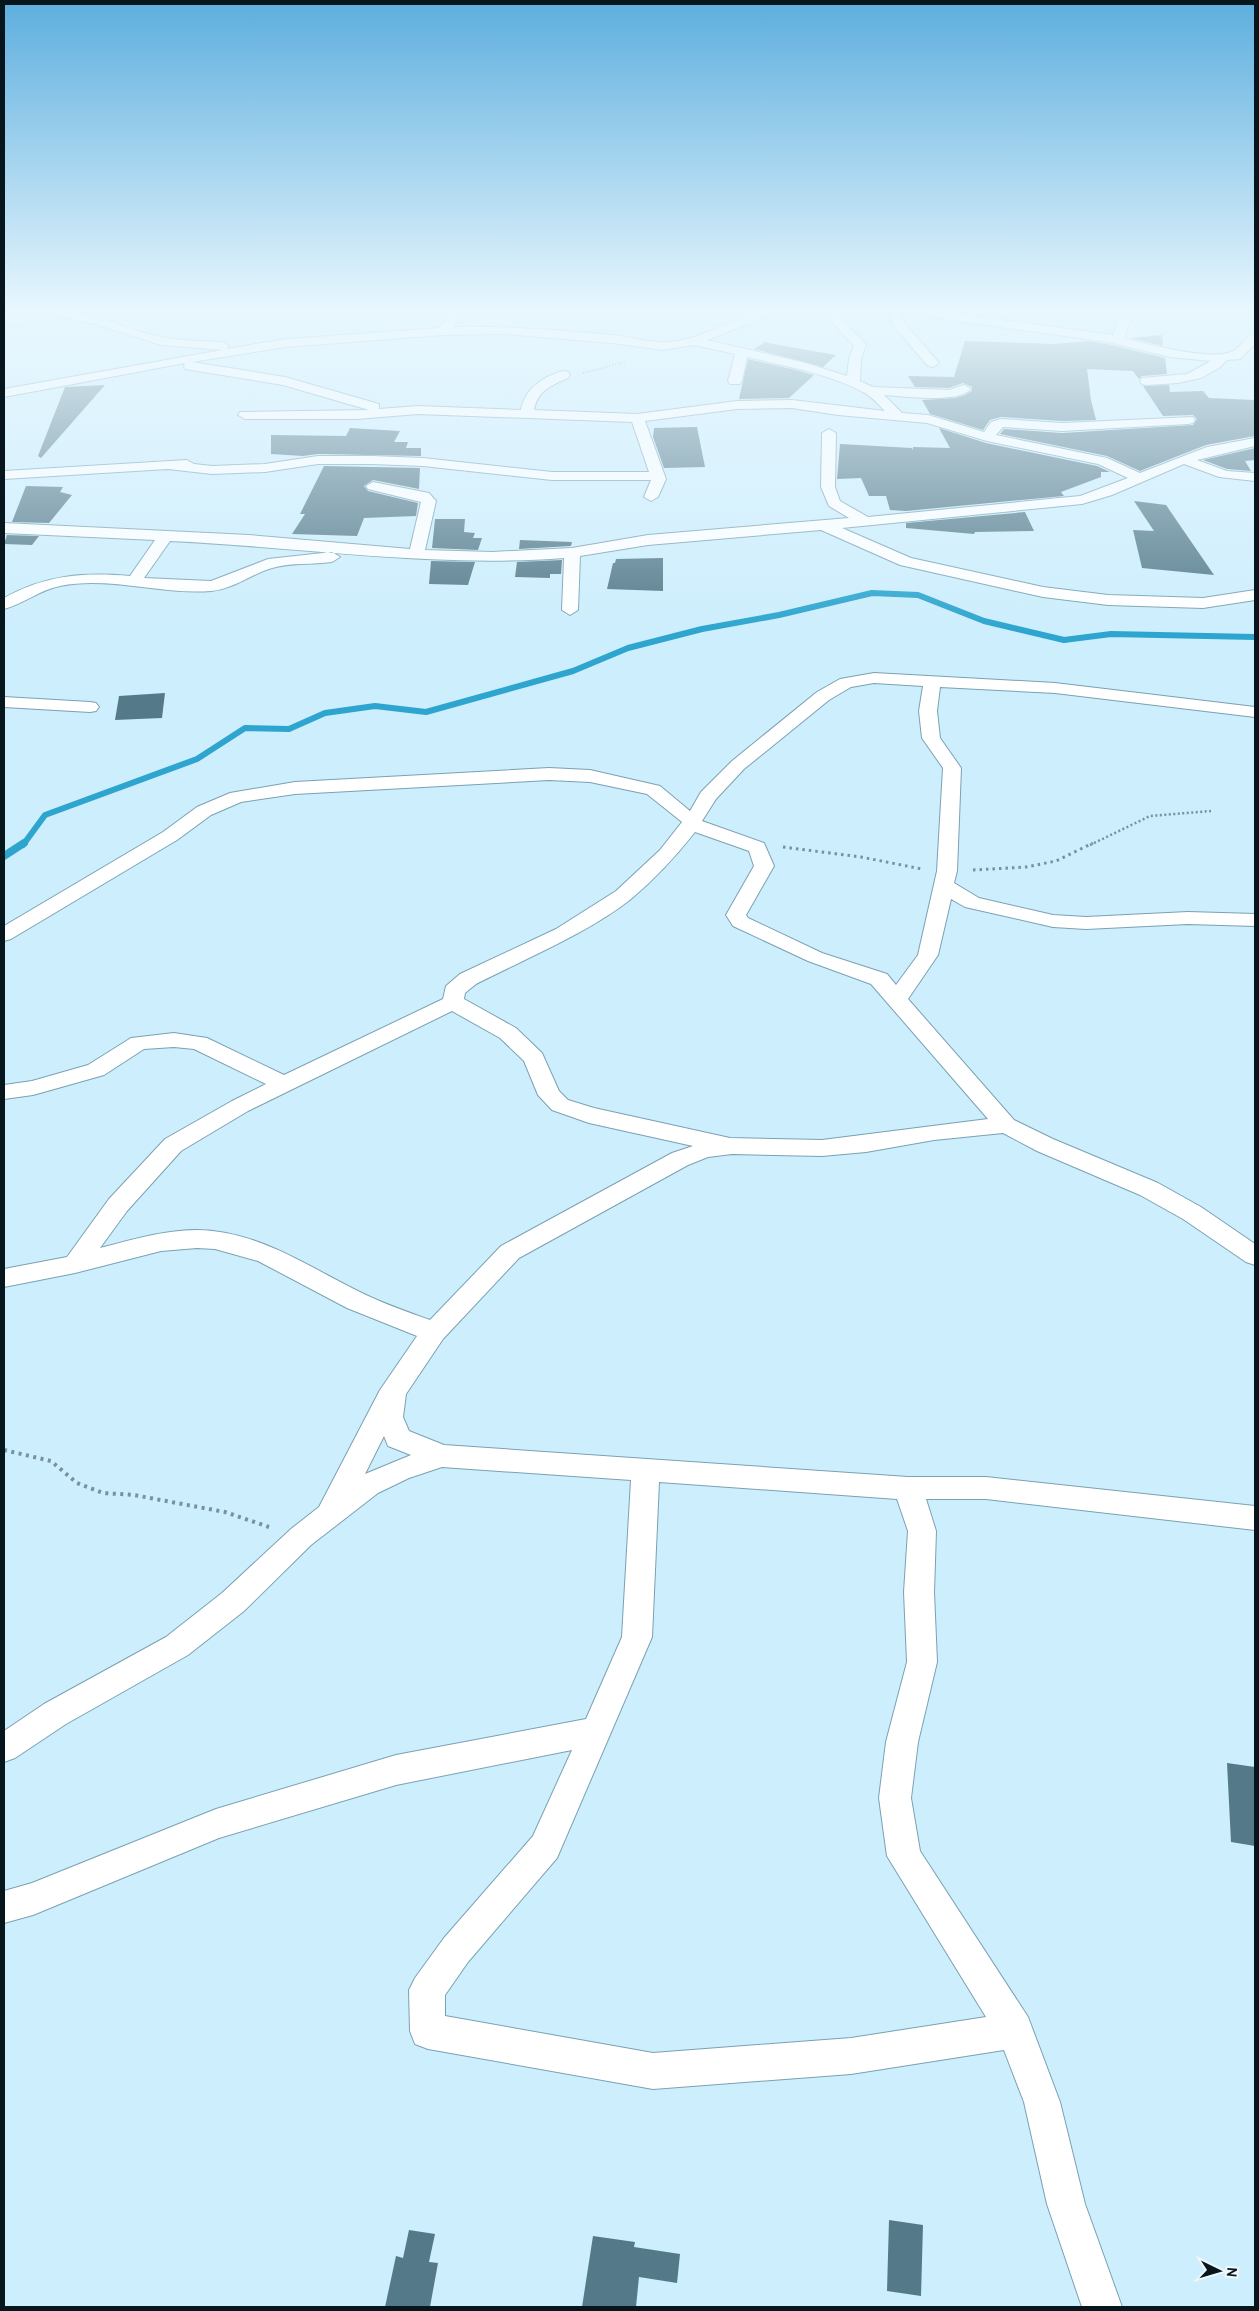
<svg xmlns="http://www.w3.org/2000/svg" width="1259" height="2311" font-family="Overpass,sans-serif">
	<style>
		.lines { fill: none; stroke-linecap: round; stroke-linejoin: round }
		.stream-far1 { stroke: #2da5ce; stroke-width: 6 }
		.stream { stroke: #2da5ce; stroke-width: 8 }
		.building { fill: #547a8a }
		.street-casing { stroke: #7aa1b2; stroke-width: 2 }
		.path-far3 { stroke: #78919c; stroke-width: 2; stroke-dasharray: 1 2; stroke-linecap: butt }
		.path-far2 { stroke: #78919c; stroke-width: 2.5; stroke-dasharray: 2 2.5; stroke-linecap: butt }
		.path-far1 { stroke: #78919c; stroke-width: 3; stroke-dasharray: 2.5 4; stroke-linecap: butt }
		.path { stroke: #78919c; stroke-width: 4; stroke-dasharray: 3 4.5; stroke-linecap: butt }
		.street { fill: #fff; fill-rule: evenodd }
	</style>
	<rect width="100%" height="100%" fill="#cdeefd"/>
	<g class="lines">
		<path class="stream-far1" d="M23,845L45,815L197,759L245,728L289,729L325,713L375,706L426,712L573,671L628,648L702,629L779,615L872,593L918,595L984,621L1064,640L1111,634L1255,637"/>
		<path class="stream" d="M4,856L24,843"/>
	</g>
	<path class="building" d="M1162,335L1163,346L1130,338Z
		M965,341L1054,344L1089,341L1108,344L1165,358L1167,374L1142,376L1139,379L1133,371L1087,369L1091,400L1096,420L1062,421L1001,417L990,420L983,430L930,414L922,400L955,398L965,395L972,391V387L963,383L949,388L915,387L908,376L954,377Z
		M765,342L773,344L836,355L823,367L754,349Z
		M748,359L792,369L814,375L789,398L739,399Z
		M105,385L41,458L38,456L65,387Z
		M1169,385L1170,392L1203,391L1209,398L1255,400V436L1206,445L1140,471L1107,456L1000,434L1004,429L1062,433L1193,425L1197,419L1193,415L1163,416L1143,386Z
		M697,427L705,467L664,468L653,437L654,428Z
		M350,428L400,431L394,442H408L406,448H421V456L318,454L303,456L271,454V435L346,436Z
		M939,428L986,443L1097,466L1110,472H1101V477L1061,492L1064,496L906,511L890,510L886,496H869L861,478L837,479L840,444L912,448L913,450V447L950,448Z
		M1255,448V460L1245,461L1251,471L1227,469L1203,460Z
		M324,466L420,468L419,489L373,480L364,486L368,491L418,503L416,516L364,518L357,536L292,534L305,514H300Z
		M26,486L63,487L60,492L72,495L49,523L12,522Z
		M1134,501L1166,505L1214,575L1142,568L1133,530L1154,531Z
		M1025,512L1034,531L975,532L974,534L906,528V523Z
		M435,519H465L464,532L475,533L473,538H482L478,550L432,548Z
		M7,535L39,536L32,545L4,544Z
		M520,540L572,542L571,546L519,549Z
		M663,558V591L607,589L613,563H615L616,559Z
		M562,560L561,574H550V578L515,577L517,562Z
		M431,561L475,562L468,585L429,584Z
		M165,693L162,718L115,720L119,696Z
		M1227,1763L1255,1767V1846L1231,1842Z
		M889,2220L923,2225L921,2296L887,2291Z
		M409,2230L435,2234L429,2262L438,2263L430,2307H385L396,2256L403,2258Z
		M593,2236L635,2242L634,2247L680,2254L677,2283L639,2277L636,2307H582Z"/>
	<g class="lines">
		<defs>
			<path id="street" d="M38,310C81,306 120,328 161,337C181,341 203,341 223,342L229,346L226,349L286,339L439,328L455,310H467L453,327C509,326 565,330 621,336C634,338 648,342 662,342C704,343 738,310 779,310L777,313L707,340L806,363L847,376L849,359L854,346L821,310H833L866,345L861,359L860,381L873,387L949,390L964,385L971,389C958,404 903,396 884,395L902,413L928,415L984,432L991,422L1001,419L1062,423L1193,417L1195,420L1193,423L1188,424L1062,431L1003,427L996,435L1107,458L1140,473L1207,447L1255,438V446L1197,460L1227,471L1255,473V481L1219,477L1184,464L1112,495L1082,504L842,528L911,558L1043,587L1108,595L1203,598L1255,590V600L1203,608L1108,605L1043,597L900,565L821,530L648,545L580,556L578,610L570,615L562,610L564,558C433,568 301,547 170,541L144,578L211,581L268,559L332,552L340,557L332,562C312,565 291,562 272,568C251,574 234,589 211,591C161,595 110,576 60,586C39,590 24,604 4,609V598C45,575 83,572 130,576L155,540L4,533V523L249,535L410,549L421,502L368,489L366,486L373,482L429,493L436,501L425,550L492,552L572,548L648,535L849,518L829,506L821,487L822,433L829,429L836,433L835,487L840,501L868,517L1080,496L1128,478L1098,464L987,441L927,423L838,415L792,408L737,409L645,421L666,479L658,497L651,501L644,497L651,480H552L423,466L372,464H318L265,472L212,474L168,469L4,479V471L187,460L194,464L212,466L265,464L318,456H372L423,458L552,472H649L632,422L418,414L357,419H245L238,415L240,412L369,410L283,385L185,369L184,366L185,363L4,397V389L222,350L161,345L95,324L44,314ZM504,334L621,344L662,350L694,345L735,354L728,381L730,384H740L742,381L747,357C786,366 830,374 865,393C872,397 879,405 885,411L792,400L737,401L637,414L534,410C537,391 552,385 568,378L570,375L568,372L563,371C544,376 524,389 521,410L418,406L379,409V404L285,377L192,362L286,347L443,335Z
				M888,310H930L1113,335L1119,320L1125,316L1131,320L1124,338C1147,344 1210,361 1231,352C1241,349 1245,336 1255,333V344L1240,359L1227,360L1219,368L1201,378L1178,383L1147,385L1142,384L1140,381L1142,378L1187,374L1211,361L1170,357L1108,342L906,314L900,310L902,320L939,363L933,367L928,366L892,324Z
				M874,673L1055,683L1255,707V717L1055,693L940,687L937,711L940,738L961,768L957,871L954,883L979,898L1053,915L1086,917L1188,912L1255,914V926L1188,924L1086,929L1053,927L965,907L951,899L938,955L908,999L1014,1120L1053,1139L1158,1183L1201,1207L1255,1244V1265L1246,1262L1183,1219L1140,1195L1037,1151L1003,1133L934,1140L866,1152L822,1156L732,1154L708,1157L688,1165L519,1258L443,1339L406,1394L403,1417L409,1431L444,1445L908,1477H986L1255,1506V1530L986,1499H926L936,1531L934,1592L937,1662L918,1742L911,1798L920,1851L1028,2017L1060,2102L1085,2204L1122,2307H1082L1047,2204L1024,2102L1004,2050L851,2074L653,2089L428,2049L415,2044L410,2031L409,1990L415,1978L444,1938L533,1836L572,1750L396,1785L219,1838L33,1915L4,1923V1891L32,1883L216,1809L396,1755L586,1719L622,1637L631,1480L442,1467L409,1478L378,1493L311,1545L244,1611L188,1655L66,1724L15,1758L4,1762V1731L44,1704L166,1637L222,1593L291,1529L319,1507L380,1390L417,1336L347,1308L258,1261L215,1249L197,1248L161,1251L75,1273L4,1287V1269L67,1257L109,1199L165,1139L232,1101L266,1084L194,1049L174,1047L144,1049L104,1075L33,1095L4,1099V1085L32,1081L88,1065L131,1038L174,1033L207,1038L284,1075L443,999L446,986L460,974L556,929L616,891L660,850L682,822L647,794L590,782L549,780L295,794L241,802L211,815L177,840L11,939L4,941V926L163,832L197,807L230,793L295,782L549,768L590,770L660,786L690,811L701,792L732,761L817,692L840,679ZM874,683L923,686L919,711L922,738L943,768L937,871L918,955L896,985L887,974L822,953L748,918L746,915L774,866L764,843L702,821L716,799L744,769L829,700L851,687ZM695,832L749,851L754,866L726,915L733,926L808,961L871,984L988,1119L822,1140L730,1138L594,1108L568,1100L559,1091L542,1053L516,1028L464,999L465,993L476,984C525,959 588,933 631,899C655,879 676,856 695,832ZM452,1011L500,1038L524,1061L538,1095L552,1110L589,1123L693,1146L672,1153L501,1246L430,1320C408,1312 387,1305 366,1295C311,1269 261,1231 197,1230C164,1230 131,1240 100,1248L127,1211L181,1151L248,1111ZM384,1436L388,1446L411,1455L365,1474ZM659,1482L897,1499L908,1531L904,1592L907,1662L886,1742L879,1798L887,1856L986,2017L851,2038L653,2053L445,2016V1995L468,1962L557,1858L652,1637Z
				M4,697L90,702L96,703L99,707L96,711L90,712L4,707Z"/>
		</defs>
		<use href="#street" class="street-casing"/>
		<path class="path-far3" d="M4,328L31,325
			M583,373L625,362"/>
		<path class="path-far2" d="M1090,845L1150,816L1211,811"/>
		<path class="path-far1" d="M783,847L861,857L922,869
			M973,870L1026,867L1056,861L1093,843"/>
		<path class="path" d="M4,1450L51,1461L77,1483L103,1493L134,1495L225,1512L269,1527"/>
		<use href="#street" class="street"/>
	</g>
	<linearGradient id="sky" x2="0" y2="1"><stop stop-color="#5daede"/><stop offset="0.49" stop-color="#e8f7fe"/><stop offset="1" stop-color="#e8f7fe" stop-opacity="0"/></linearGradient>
	<rect width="1259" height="633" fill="url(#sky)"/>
	<rect width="1259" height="2311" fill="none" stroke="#06161c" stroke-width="10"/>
	<g transform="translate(1219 2271) rotate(95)" stroke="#eff7fb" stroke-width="4" paint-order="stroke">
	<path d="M0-4L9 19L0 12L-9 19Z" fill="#06161c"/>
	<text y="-8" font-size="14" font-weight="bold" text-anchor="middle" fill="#06161c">N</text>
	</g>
</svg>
